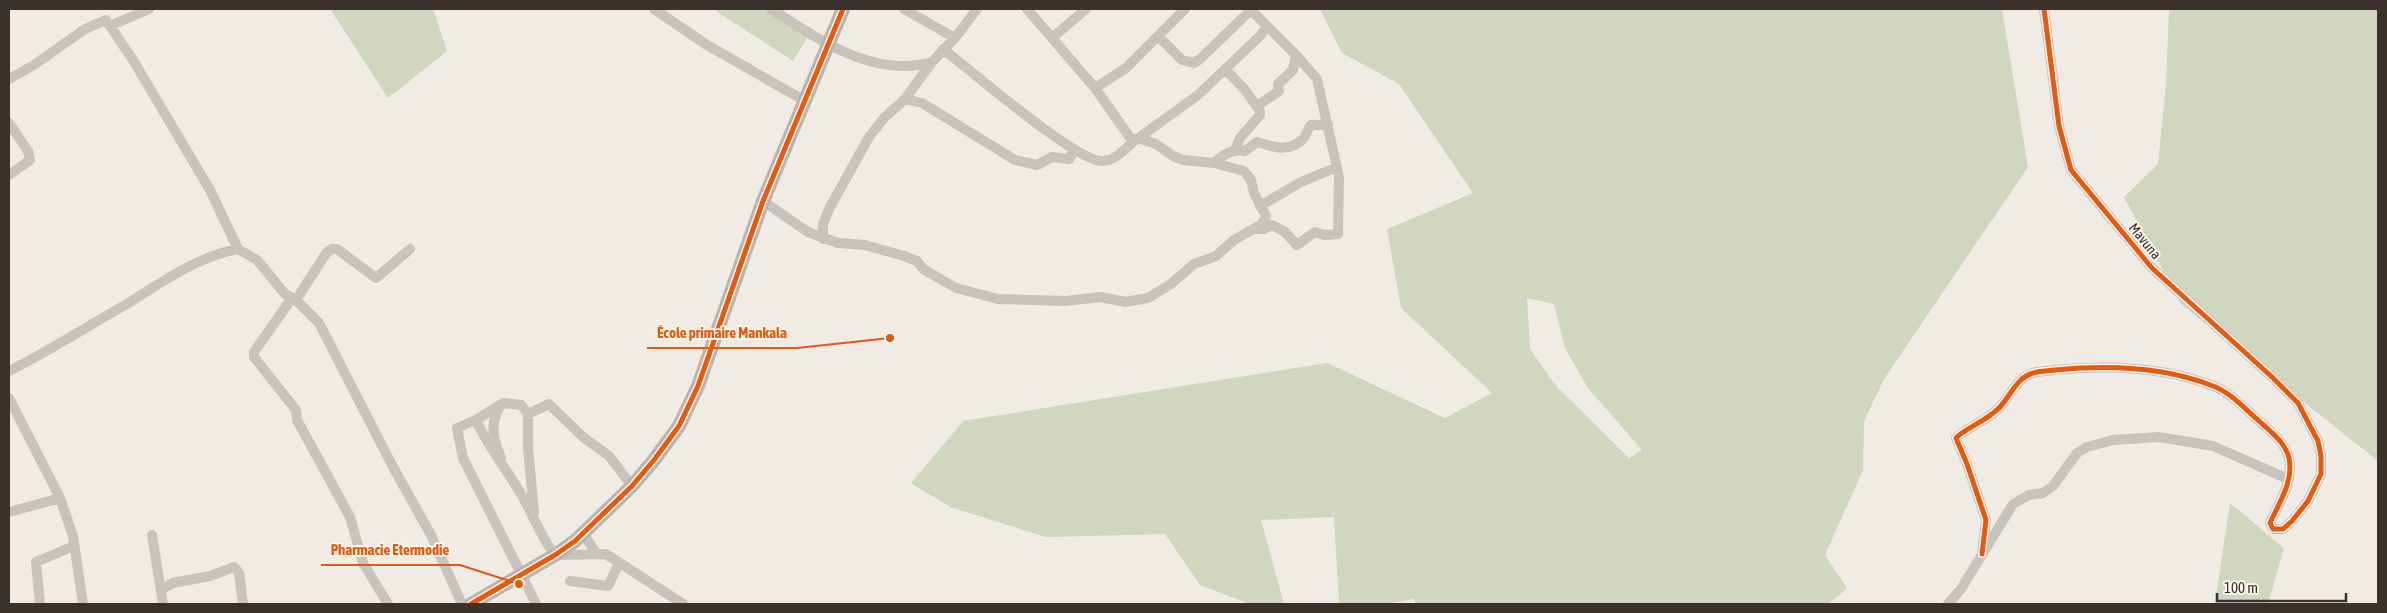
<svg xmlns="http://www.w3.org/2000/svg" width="2387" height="613" font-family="'Asap Condensed',sans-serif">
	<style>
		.green { fill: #d1d6bf; fill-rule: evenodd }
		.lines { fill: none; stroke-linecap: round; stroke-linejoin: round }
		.street { stroke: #c9c3be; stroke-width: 10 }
		.secondary { stroke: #bab3ae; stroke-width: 14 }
		.cycleway-casing { stroke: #fbf5ee; stroke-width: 8 }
		.cycleway { stroke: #e8590c; stroke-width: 5 }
		.labels { text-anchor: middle; stroke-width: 4; stroke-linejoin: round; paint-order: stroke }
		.street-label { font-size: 14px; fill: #3b302b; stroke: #fbf5ee }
		.leader { fill: none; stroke: #e8590c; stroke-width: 2 }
		.callout-dot { fill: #e8590c; stroke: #fbf5ee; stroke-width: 2 }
		.callout-label { font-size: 15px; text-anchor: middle; font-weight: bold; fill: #e8590c; stroke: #fbf5ee; stroke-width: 4; stroke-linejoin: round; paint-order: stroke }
	</style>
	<rect width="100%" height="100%" fill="#f0ebe5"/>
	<path class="green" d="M330,9H433L447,51L388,98Z
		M713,9H781L812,30L793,61Z
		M1320,9H2002L2028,167L1884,379L1864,421L1863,470L1825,555L1847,588L1828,604H1416L1414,599L1386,604H1339L1334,517L1261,520L1284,604H1250L1200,585L1165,534L1046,537L950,507L911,483L963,421L1327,363L1445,418L1492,393L1401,308L1387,229L1473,193L1399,84L1342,53ZM1527,298L1554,304L1565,348L1588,388L1642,450L1629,458L1556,386L1530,349Z
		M2169,9H2378V461L2181,304L2124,197L2158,164L2166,83Z
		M2230,503L2284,548L2268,604H2215Z"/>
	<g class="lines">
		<path class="street" d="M654,9L707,45L805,101
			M771,9C819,39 872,79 932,62
			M904,9L955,38
			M1027,9L1095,88L1133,142L1198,95L1261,35L1267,26
			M1250,9L1296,55L1317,79L1339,177L1338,234L1325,235L1315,232L1297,245L1285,232L1272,225L1264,229H1256
			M110,26L149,9
			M1159,37L1182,60L1194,63L1200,59L1251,10
			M1052,38L1086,9
			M943,49C970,70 1073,159 1101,161C1114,162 1125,149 1133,142
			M1225,69L1245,90L1260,111V115L1240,138L1235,150
			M9,79L34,65L85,29L106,20L133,60L210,190L238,249
			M1095,88L1126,68L1185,9
			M905,99L922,103L1015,160L1037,165L1052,157L1069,159L1074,151
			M1257,106L1279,91L1278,84L1293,70L1296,55
			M9,123L28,151L30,160L9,175
			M1214,163C1224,154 1231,149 1245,151L1257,142C1273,147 1289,153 1303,139C1307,135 1307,129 1311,125H1328
			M763,201L808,232L838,243L865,245L904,256L917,261L923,269L956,288L998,299L1065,301L1101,297L1125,302L1148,298L1171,284L1194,264L1216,256L1234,240L1262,224L1266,216L1254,193L1251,180L1244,171L1214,163L1183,160L1173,156L1156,144L1138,138
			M1260,206L1301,182L1337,167
			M823,239V224L830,207L869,137L884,118L905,99L932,62L955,38L977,9
			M292,298L254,352V357L296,410L297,420L350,517L363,563L388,604
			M296,300L327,252L332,249H337L376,278L410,249
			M9,371C49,351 86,327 125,305C161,283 196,257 238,249L257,260L285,294L296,300L319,323L393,467L431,535L462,604
			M9,398L60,498L73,536L83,604
			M501,405C489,423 493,438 501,458
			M528,414L521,405L503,403L476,420L457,428L463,458L536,604
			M476,420C488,447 506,468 521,494C533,514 540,536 555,555L606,554L683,604
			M9,512L60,498
			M534,513L528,447V414L549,404L583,437L609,456L632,486
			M583,533L596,553
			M152,535L163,604
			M1982,554L1986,520L1967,464L1956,438C1962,430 1988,420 1999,408C2010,397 2016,378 2033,373C2039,371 2048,371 2055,370C2106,365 2165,367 2213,386C2230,392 2245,409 2258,420C2270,431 2285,442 2289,458C2294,481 2279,503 2270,523L2273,529H2283L2292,521L2308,501L2321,474V456L2318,441L2298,403L2272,377L2152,268L2071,170L2059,126L2044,9
			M570,581L608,586L619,563
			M161,590L173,583L210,576L234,567L239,573L243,604
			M40,604L36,562L74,546
			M1948,604L1961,589L2013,504L2029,495L2043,493L2053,486L2077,453L2087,447L2113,440L2159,437L2213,446L2288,479"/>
		<path class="secondary" d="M471,604L555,555L575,541L632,486L654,460L679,426L698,386L763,201L843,9"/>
		<defs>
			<path id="cycleway" d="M1982,554L1986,520L1967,464L1956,438C1962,430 1988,420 1999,408C2010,397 2016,378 2033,373C2039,371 2048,371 2055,370C2106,365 2165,367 2213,386C2230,392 2245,409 2258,420C2270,431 2285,442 2289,458C2294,481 2279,503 2270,523L2273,529H2283L2292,521L2308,501L2321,474V456L2318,441L2298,403L2272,377L2152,268L2071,170L2059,126L2044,9
				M471,604L555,555L575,541L632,486L654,460L679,426L698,386L763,201L843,9"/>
		</defs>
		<use href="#cycleway" class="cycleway-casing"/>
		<use href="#cycleway" class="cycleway"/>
	</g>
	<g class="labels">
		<g class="street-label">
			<text transform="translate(2145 241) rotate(51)" y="5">Mavuna</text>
		</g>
	</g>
	<path class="leader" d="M890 338L797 348H647M519 584L460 565H321"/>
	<g class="callout-dot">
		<circle cx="890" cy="338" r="5"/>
		<circle cx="519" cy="584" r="5"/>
	</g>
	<g class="callout-label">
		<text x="722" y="338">École primaire Mankala</text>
		<text x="390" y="555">Pharmacie Etermodie</text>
	</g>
	<rect width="2387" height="613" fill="none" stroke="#3b302b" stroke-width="20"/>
	<path d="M2217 593v8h129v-8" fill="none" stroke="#3b302b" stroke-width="2.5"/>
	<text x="2224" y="593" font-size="15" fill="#3b302b" stroke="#fbf5ee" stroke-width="4" paint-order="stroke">100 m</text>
</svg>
